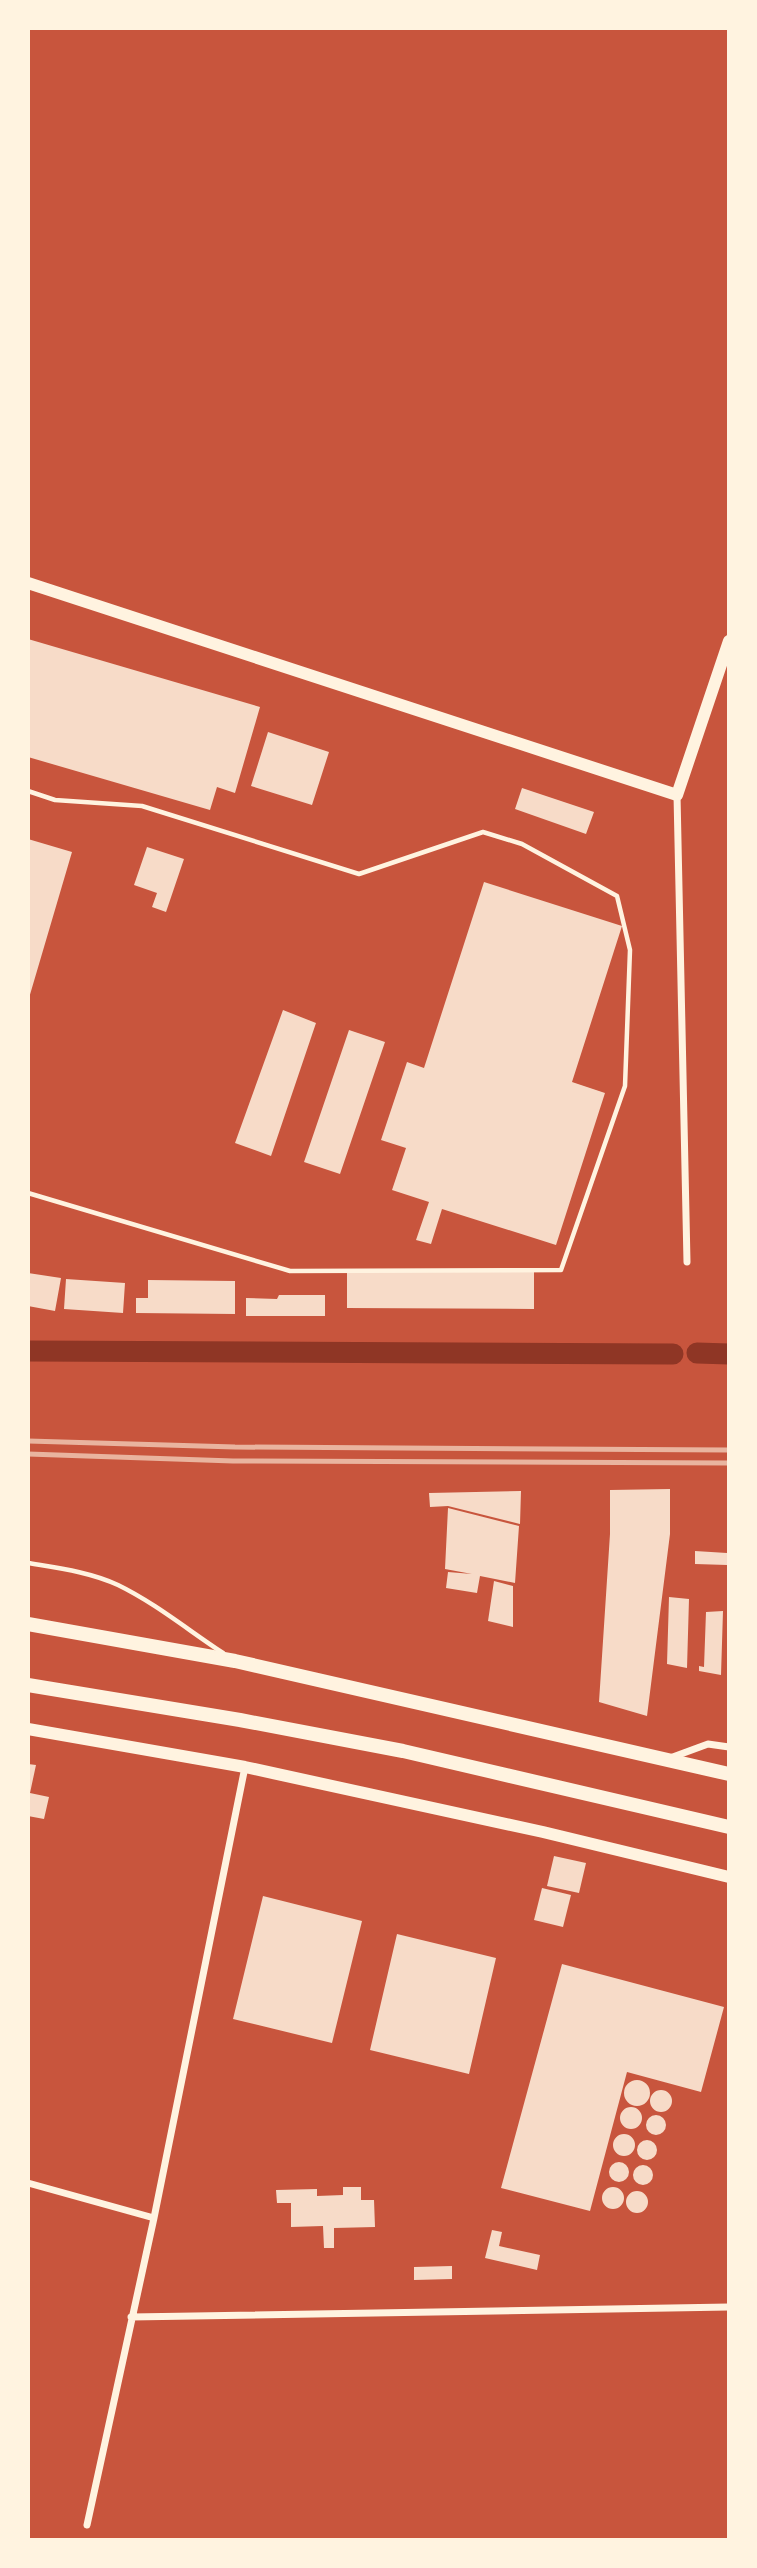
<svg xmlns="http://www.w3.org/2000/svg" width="757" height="2568" font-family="'Public Sans',sans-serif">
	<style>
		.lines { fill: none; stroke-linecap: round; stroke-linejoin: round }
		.canal { stroke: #8f3625; stroke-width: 21 }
		.building { fill: #f7dbc8 }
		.service { stroke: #fff3e0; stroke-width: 4.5 }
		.minor { stroke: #fff3e0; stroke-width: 7 }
		.secondary { stroke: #fff3e0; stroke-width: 12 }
		.primary { stroke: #fff3e0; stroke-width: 12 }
		.trunk { stroke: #fff3e0; stroke-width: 14 }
		.rail { stroke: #e9b49f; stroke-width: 5 }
	</style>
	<rect width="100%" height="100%" fill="#c8553d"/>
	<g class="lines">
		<path class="canal" d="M28,1351L673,1354
			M697,1353L729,1354"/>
	</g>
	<path class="building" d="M28,639L260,707L235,793L217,787L210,810L28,757Z
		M268,732L329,752L312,805L251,786Z
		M522,788L594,812L586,834L515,809Z
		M28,839L72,852L29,998H28Z
		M147,847L184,859L166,912L152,907L157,893L134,885Z
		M484,882L622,926L572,1082L605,1093L556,1245L442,1209L431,1244L416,1240L429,1202L392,1190L406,1148L381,1140L407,1062L424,1068Z
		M283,1010L316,1023L271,1156L235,1143Z
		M349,1030L385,1042L340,1174L304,1162Z
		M347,1271L534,1272V1309L347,1308Z
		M28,1273L61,1278L55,1311L28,1306Z
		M66,1279L125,1283L123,1313L64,1309Z
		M148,1280L235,1281V1314L136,1313V1298H148Z
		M279,1295H325V1316H246V1298L277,1299Z
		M670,1489V1534L647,1716L599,1702L610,1534V1490Z
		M521,1491L520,1524L448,1506L430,1507L429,1493Z
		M448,1508L519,1526L515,1583L480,1576L477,1593L446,1588L448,1572L472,1574L445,1569Z
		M695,1551L727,1553V1565L695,1564Z
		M494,1581L513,1586V1627L488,1621Z
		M669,1597L689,1599L687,1668L667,1664Z
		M723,1611L721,1675L699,1671V1666L704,1667L706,1612Z
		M28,1764L36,1765L30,1793L49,1797L44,1819L28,1816Z
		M554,1856L586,1863L579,1893L547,1886Z
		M542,1888L571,1895L563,1927L534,1920Z
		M263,1896L362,1921L332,2043L233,2019Z
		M397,1934L496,1958L469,2074L370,2050Z
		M562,1964L724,2007L701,2092L627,2072L590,2211L501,2188Z
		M624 2093a13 13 0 1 1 26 0a13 13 0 1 1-26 0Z
		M650 2101a11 11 0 1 1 22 0a11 11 0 1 1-22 0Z
		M620 2118a11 11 0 1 1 22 0a11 11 0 1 1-22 0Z
		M646 2125a10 10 0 1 1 20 0a10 10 0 1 1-20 0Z
		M613 2145a11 11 0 1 1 22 0a11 11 0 1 1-22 0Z
		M637 2150a10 10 0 1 1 20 0a10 10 0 1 1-20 0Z
		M609 2172a10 10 0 1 1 20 0a10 10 0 1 1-20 0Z
		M633 2175a10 10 0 1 1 20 0a10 10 0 1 1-20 0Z
		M343,2187H361V2200H374L375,2227L334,2228V2248H324L323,2226L291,2227V2203H277L276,2190L317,2189V2196L343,2195Z
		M602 2198a11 11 0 1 1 22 0a11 11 0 1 1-22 0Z
		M626 2202a11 11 0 1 1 22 0a11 11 0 1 1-22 0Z
		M492,2230L502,2232L499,2246L540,2255L537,2270L485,2258Z
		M452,2266V2279L414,2280V2267Z"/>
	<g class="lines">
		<path class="service" d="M28,791L55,800L142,806L359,874L483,832L522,844L617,896L630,950L625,1086L561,1270L290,1271L28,1193
			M28,1563C58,1568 90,1572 118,1585C155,1603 188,1630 223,1653"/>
		<path class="minor" d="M677,795L687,1262
			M670,1758L708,1744L729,1747
			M28,2183L154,2218
			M131,2317L729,2307
			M87,2525L154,2218L245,1767"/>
		<path class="secondary" d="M28,583L677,795L729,641"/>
		<path class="primary" d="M28,1729L245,1767L543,1832L729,1877"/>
		<path class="trunk" d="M28,1624L235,1661L729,1774
			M28,1685L240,1720L403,1751L729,1827"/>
		<path class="rail" d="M28,1441L235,1447L729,1450
			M28,1454L233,1461L729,1463"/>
	</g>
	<rect width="757" height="2568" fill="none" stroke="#fff3e0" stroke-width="60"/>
</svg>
